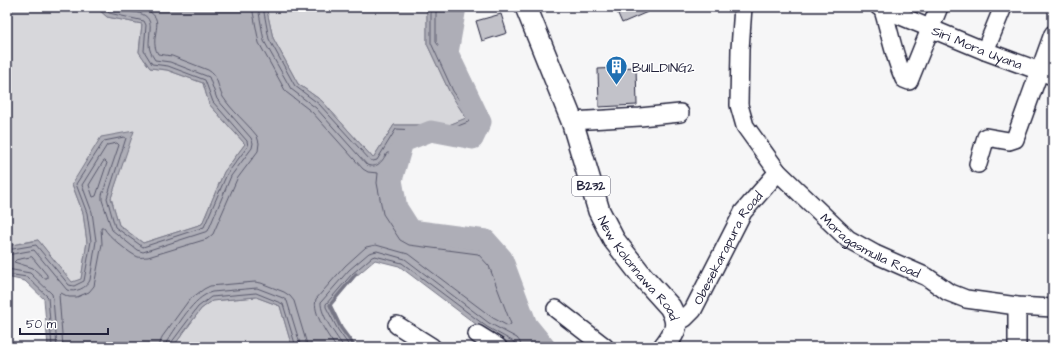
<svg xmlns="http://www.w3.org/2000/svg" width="1060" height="354" font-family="'Architects Daughter',sans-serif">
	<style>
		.green { fill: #d7d7db; stroke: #7c7c8b }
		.water { fill: #aeaeb7; stroke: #767685 }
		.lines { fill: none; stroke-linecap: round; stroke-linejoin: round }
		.shore { stroke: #5a5a6d; stroke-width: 1 }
		.stream { stroke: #767685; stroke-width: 3.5 }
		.river { stroke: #aeaeb7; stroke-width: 21 }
		.building { fill: #c2c2c9; stroke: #22223b }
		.minor-casing { stroke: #22223b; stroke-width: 20 }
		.major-casing { stroke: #22223b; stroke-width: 24 }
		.minor { stroke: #fff; stroke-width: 17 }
		.major { stroke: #fff; stroke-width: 21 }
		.labels { text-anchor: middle; stroke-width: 3; stroke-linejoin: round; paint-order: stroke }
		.shield { fill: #fff; stroke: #646476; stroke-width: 1 }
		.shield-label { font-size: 12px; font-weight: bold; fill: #22223b }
		.street-label { font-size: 13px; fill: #22223b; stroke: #fff }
		.poi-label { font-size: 13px; fill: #22223b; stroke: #fff; text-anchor: start }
	</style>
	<rect width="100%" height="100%" fill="#f6f6f7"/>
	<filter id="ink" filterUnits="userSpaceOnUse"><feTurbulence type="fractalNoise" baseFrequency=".025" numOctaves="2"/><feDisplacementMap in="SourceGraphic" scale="8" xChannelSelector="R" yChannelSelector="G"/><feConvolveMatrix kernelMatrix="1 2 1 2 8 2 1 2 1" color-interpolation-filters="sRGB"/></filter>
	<g filter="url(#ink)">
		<path class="green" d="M7,7H96L107,17L142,24L139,52L150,68L167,70L203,83L209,104L245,144L224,172L202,224L143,243L119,225L111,198L133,131L72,184L83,213L87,242L81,279L72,283L38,240L7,246Z
			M266,7H427V44L450,93L467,118L449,125H394L373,158L322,101L298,84L273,38Z
			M256,297L280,306L292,347H173L201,309L212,301Z"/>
		<path class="water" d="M96,7H266L273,38L298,84L322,101L373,158L394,125H449L466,118L450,93L427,44V7H456L448,53L481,122L473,139L431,131L404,142L392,180L397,208L411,230L486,240L502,258L527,325L545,347H515L485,331L399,266L375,260L355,277L330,305L341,328L355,347H292L280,306L256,297L212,301L201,309L173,347H48L44,299L25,281L7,277V246L38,240L72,282L81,279L87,242L83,213L72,184L101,137L134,131L111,198L119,225L143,243L202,224L224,172L245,144L209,104L203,83L167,70L150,68L139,52L142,24L107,17Z"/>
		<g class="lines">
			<path class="shore" d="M252,7L259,43L286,92L312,112L363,169L368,172L378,173L377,183L383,214L400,240L409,245L478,254L489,266L511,324L508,326L493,318L408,254L376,245L366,247L345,266L316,299C312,313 328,336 336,347
				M258,7L264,41L291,89L316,108L367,165C378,169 382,161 387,153H390L383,180L388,210L404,235L410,239L481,249L495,263L519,328L534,347
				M263,7L269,39L295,86L319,104L370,160L373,161L377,160L396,129L416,130V132L400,140L388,181L393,209L410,234L484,244L499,261L523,326L540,347
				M431,7V43L453,91L467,111L469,112L470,109L444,54L452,7
				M436,7V42L439,46L441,44L447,7
				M471,116L474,117L476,122L471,134L453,131V128L468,122Z
				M105,161L107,163L96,196L93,197L89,185L103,162Z
				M7,250L36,245L69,285L74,286L84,281L91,241L87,213L76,184L104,141L124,137L126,138L107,198L115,227L143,247L204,227L227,174L248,146L247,141L213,102L205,80L168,66L152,64L144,51L146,25L144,21L109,13L102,7
				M7,255L34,250L67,290C75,293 87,288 90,280L96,241L92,212L82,185L107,145L117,143L119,145L102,195V200L112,230L137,250L143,252L208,231L231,176L252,148L253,143L251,138L217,99L209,77L170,62L155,60C147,48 149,44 150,30C153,6 124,15 110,7
				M32,257L47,275V278H44L33,268L14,262L16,260Z
				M7,269L30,273L52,294L53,299L57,347
				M7,274L27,277L48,297L52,347
				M63,347L59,295L61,293L69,297H77L89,292L94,286L102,244L101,228H104C108,236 130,254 138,257C141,258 144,257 148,257L207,239L213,234L237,179L258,151L259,143L257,136C246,122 232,111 223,97C217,87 219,76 208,70L172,56L158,54C146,35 174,15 136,7
				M159,347L162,337L189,300L204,289L210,286L255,282L261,283L284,292L290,296L294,301L306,341L307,347
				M165,347L167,341C178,326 193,297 212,292L257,288L283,298L287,301L301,347
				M171,347V343L198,307L211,297L256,293L283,304L296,347
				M344,347C337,337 320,315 321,302L349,270L369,253L377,251L405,259L489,323L517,338L520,342L521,347
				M350,347L338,330L326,307V304L352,274L372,257L375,256L402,263L487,327L514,342L516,347"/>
			<path class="stream" d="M355,347L341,328L330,305L356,274"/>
			<path class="river" d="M456,7L448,53L481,122L473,139L431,131L403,142L392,180L397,208L411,230L486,240L502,258L527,325L545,347"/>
		</g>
		<path class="building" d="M615,7H659L622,23Z
			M501,14L507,33L482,41L476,21Z
			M636,67L637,105L599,107L598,69Z"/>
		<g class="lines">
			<defs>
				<g id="minor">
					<path id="s1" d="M743,7L740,49L739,105L745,126L778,172L848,239L875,254L927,277L948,292L966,299L1017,306L1053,308"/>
					<path id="s2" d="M879,7L985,51L1053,76"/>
					<path d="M883,10C890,33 894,57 904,79L909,81L939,7"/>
					<path d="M985,51L1003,7"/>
					<path d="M572,121L640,117L680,113"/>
					<path d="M978,164L986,137L1009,141L1015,139L1053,34"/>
					<path d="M556,309L605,347"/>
					<path id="s3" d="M676,323L685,318L693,310L743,212L778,172"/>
					<path d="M397,325L432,347"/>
					<path d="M477,334L498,347"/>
					<path d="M1017,347V306"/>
				</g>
				<g id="major">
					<path id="s4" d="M526,7L572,121L599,211L614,240L642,276L670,307C680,325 676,331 664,347"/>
				</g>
			</defs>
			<use href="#minor" class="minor-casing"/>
			<use href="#major" class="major-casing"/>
			<use href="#minor" class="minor"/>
			<use href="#major" class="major"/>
		</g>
	</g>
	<defs>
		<symbol id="building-pin" viewBox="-11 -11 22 30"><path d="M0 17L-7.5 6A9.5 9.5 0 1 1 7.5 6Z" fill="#1f6fb2" stroke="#fff"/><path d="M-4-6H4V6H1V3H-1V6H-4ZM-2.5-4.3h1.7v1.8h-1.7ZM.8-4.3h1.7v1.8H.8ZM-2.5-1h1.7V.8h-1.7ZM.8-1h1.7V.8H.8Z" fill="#fff"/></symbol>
	</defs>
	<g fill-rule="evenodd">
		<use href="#building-pin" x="604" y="54" width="25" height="34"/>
	</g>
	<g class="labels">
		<rect class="shield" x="572" y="176" width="38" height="20" rx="3"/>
		<g class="shield-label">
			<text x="591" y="190">B232</text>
		</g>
		<g class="street-label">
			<text dy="5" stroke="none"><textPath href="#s2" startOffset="106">Siri Mora Uyana</textPath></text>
			<text dy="5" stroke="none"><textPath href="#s1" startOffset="296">Moragasmulla Road</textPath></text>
			<text dy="5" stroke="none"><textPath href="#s3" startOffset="93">Obesekarapura Road</textPath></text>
			<text dy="5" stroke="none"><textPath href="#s4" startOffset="287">New Kolonnawa Road</textPath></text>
		</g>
		<g class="poi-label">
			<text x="632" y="72">BUILDING2</text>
		</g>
	</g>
	<rect width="1060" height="354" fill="none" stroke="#fff" stroke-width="24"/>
	<rect x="12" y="12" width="1036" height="330" fill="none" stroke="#22223b" stroke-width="1.5" filter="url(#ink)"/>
	<path d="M20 328v6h88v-6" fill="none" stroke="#22223b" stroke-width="2"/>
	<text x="26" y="328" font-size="12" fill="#22223b" stroke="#ffffff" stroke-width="3" paint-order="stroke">50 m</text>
</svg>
